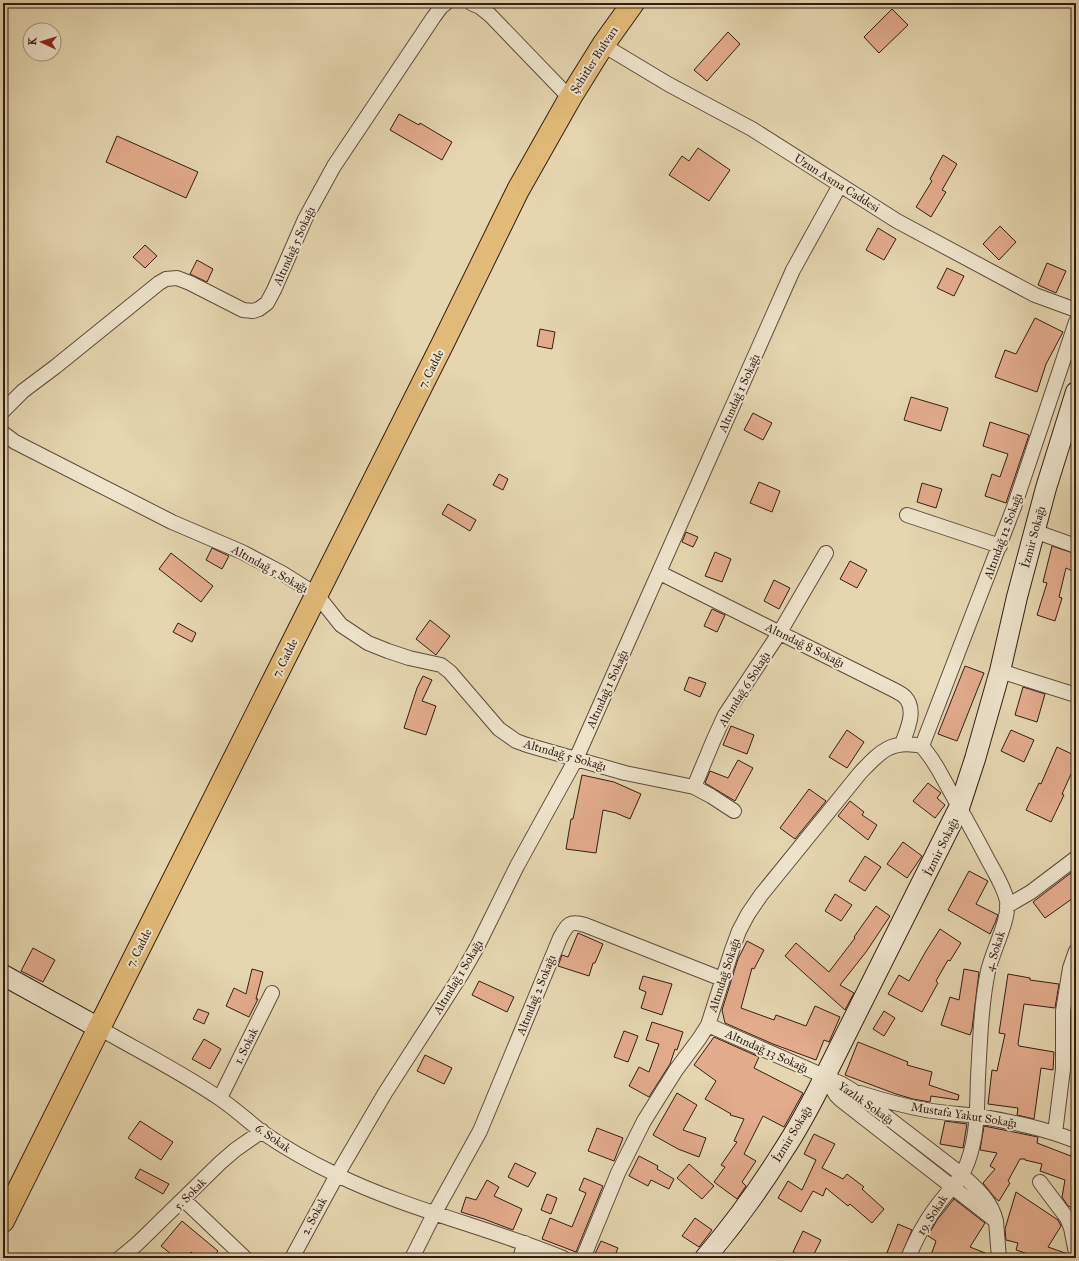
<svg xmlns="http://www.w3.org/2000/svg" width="1079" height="1261" font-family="'IM FELL Great Primer',serif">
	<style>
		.building { fill: #e3ac8d; stroke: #321d15 }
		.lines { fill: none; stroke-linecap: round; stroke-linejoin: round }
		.street-casing { stroke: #5f4b3c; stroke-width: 16 }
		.secondary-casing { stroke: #321d15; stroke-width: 22 }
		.primary-casing { stroke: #321d15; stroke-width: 24 }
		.street { stroke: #eee4cc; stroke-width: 14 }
		.secondary { stroke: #eee4cc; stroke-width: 20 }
		.primary { stroke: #e2bb78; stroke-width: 22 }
		.labels { text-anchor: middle; stroke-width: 4; stroke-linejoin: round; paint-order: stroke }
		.street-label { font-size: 12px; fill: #321d15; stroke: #eee4cc }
	</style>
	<rect width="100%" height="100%" fill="#e5d6b0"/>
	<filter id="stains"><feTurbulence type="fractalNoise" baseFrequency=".005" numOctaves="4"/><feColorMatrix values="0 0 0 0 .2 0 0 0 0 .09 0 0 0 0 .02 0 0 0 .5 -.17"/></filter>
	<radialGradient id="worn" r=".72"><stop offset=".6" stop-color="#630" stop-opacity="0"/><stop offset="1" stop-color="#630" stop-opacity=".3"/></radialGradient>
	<path class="building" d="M892,9L908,25L879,53L864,37Z
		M728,32L740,44L707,81L694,70Z
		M399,114L419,125L420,123L452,142L442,160L390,130Z
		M117,136L198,172L186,198L106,162Z
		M698,148L730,170L709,201L669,175L682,156L689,161Z
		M943,155L957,164L942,190L946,192L931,217L916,207L932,181L930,179Z
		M1000,226L1016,242L999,260L983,244Z
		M878,228L896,239L884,260L866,250Z
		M145,245L157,256L145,268L133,257Z
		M197,260L213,269L207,282L190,274Z
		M1047,263L1066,271L1056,293L1038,285Z
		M947,268L964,276L954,296L937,288Z
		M1035,318L1063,332L1046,364L1037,392L995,377L1005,350L1016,354Z
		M540,329L555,332L552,349L537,346Z
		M911,397L948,408L941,431L904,420Z
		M753,413L772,423L763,440L744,430Z
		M990,422L1029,435L1006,503L985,496L992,474L1000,477L1008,454L983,446Z
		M499,474L508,479L503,490L493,485Z
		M759,482L780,491L772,512L750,503Z
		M922,483L942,489L936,508L917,502Z
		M448,504L476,520L470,531L442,514Z
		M686,532L698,537L693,547L682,542Z
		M1052,546L1076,554V573L1066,568L1059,597L1062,598L1055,621L1037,615L1047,583L1043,582Z
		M212,548L229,556L222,569L206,560Z
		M715,552L731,559L722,582L705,576Z
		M171,553L213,586L201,602L159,569Z
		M850,561L867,570L857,588L840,579Z
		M774,580L790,588L779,609L764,601Z
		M712,609L725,615L717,632L704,626Z
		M430,620L450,636L436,655L416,639Z
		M178,623L196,633L192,642L173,632Z
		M965,666L984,673L957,741L938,734Z
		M423,676L432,680L422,701L436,706L426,735L404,728L417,688Z
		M689,677L706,683L700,697L684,690Z
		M1023,687L1045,694L1037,722L1015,715Z
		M731,726L754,735L747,754L723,745Z
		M847,730L864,742L847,768L829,757Z
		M1011,730L1034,740L1024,762L1001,751Z
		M1057,747L1076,756V763L1062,794L1064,795L1051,822L1026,810L1039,783L1041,784Z
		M738,760L753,768L735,801L705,783L710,771L728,778Z
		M582,775L614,782L641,794L630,819L616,813L603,810L596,853L566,849L571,819H573Z
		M928,783L941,793L937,798L945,805L935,818L913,801Z
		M809,789L826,801L795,839L780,828Z
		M850,801L864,812L862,815L877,825L868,840L838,816Z
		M903,842L922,856L907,878L887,864Z
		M865,856L881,867L865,891L849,881Z
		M1076,869V896L1045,918L1033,902Z
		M969,871L988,881L976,904L998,915L995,923L990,934L948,910Z
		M835,894L852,905L841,921L825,911Z
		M876,906L890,916L866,952L840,985L854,993L845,1010L785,956L796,943L829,972L855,938L854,937Z
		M940,929L961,943L950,961L948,960L936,981L938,983L922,1012L888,994L899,975L909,981L926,951Z
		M578,933L603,944L595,963H593L589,976L558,966L562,955L568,957Z
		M747,941L764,950L754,969L752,968L741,1008L774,1020L776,1015L806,1026L815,1006L840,1017L829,1042L824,1040L816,1060L773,1044L725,1023L722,1010L738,959Z
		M33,948L55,960L43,982L21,971Z
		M252,969L263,972L256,999H258L249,1017L226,1006L234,988L246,994Z
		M964,969L979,972L972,1029L970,1035L941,1025L950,997L959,1000Z
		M1008,974L1030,978V980L1059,984L1055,1008L1024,1004L1018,1044L1019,1046L1054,1052L1053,1070L1041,1068L1034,1119L1017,1115L1018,1108L988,1104L992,1070L997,1071L1005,1034L999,1033Z
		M643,976L672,984L662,1015L641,1008L646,992L639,989Z
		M479,981L514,997L507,1012L472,995Z
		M198,1009L209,1013L204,1024L193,1019Z
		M884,1011L895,1018L884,1036L873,1029Z
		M652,1022L683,1032L677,1050L675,1049L670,1064L649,1097L629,1086L639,1067L649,1072L659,1044L646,1040Z
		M624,1031L638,1036L628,1062L614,1057Z
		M714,1037L759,1057L754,1068L803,1093L784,1127L763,1116L744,1154L756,1161L742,1182L746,1186L737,1199L714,1182L725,1167L721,1165L737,1142L734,1141L744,1119L730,1115L731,1114L705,1099L716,1081L694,1065Z
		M204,1039L221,1049L210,1069L192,1059Z
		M858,1042L908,1062L907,1065L932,1072L929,1085L959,1095L958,1100L931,1096L930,1102L913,1099L896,1094L845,1075Z
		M425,1055L452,1068L444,1084L417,1071Z
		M677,1093L697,1105L683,1130L706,1138L699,1157L678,1149L653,1135Z
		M140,1121L173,1142L161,1160L128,1138Z
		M945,1121L967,1124L963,1148L940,1144Z
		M984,1126L1038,1137L1037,1143L1076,1158V1209L1068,1206L1062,1197L1065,1180L1040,1171L1042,1164L1025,1160V1159H1020L1008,1181L1010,1183L999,1201L995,1198L983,1183L995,1169L990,1166L997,1153L980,1150Z
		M597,1128L623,1138L614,1161L588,1151Z
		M814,1134L835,1144L822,1168L843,1179L847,1174L864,1187L862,1189L884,1209L872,1223L850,1204L848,1206L826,1188L823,1196L813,1191L801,1212L778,1198L788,1181L802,1190L816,1160L804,1154Z
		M639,1156L658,1166L657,1169L674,1179L669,1189L651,1180L648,1186L629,1176Z
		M515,1163L536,1173L528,1187L508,1177Z
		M689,1164L714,1186L702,1199L677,1178Z
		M140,1169L169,1184L163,1194L135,1178Z
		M584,1178L603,1186L576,1252L542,1239L550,1218L572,1227L586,1193L579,1190Z
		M487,1180L499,1187L494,1196L522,1209L513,1230L484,1219L461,1212L466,1197L476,1200Z
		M1016,1192L1058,1220L1061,1226L1048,1247L1068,1254L1069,1258H1040L1016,1250L1018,1243L1006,1240L1005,1229Z
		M547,1194L557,1198L551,1214L541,1210Z
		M954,1199L985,1223L970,1247L990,1255V1258H930L936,1241L928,1236L937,1220Z
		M695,1218L712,1230L699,1247L682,1236Z
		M182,1221L218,1251L212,1258H198L191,1252L186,1258H176L161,1246Z
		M898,1224L912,1230L900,1258H885Z
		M803,1231L821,1240L812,1258H805L793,1252Z
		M601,1241L618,1248L614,1258H593Z"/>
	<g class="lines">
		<defs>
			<path id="street" d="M471,3L480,7L490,15L570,98
				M603,45L668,84L752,129L897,221L1035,295L1076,310
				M3,411L23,391L55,367L159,283L166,279L177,278L190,283L243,310L253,311L259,309L267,303L274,290L305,219L334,166L433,18L441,7L446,3
				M3,433L15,442L172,522L242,552L282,573L317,595L341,625L368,643L388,651L409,658L441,665L450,672L499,729L516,741L527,745L625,773L694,787L711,796L734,811
				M907,515L1000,546
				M1034,531L1076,546
				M660,573L894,690C898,692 902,694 905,697C917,710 907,730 902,744
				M1000,671L1076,695
				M922,746L1014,507L1076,322
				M694,787L714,739L725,715L780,632L826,553
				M1007,906L1031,892L1076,858
				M708,1025L842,1084L852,1090L961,1174C976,1188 991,1200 996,1221L841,1100L836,1095L825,1076
				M99,1028C139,1051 181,1072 219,1098C234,1108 248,1121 262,1132C285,1148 310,1162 335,1174C408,1210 488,1227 563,1258
				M860,1093C882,1100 904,1106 926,1110C943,1113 961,1114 978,1116C1012,1122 1044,1128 1076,1141
				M220,1098L272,993
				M1055,1133L1063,1069V1011L1070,968L1076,951
				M1040,1182L1067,1218L1071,1228L1076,1253
				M184,1200L245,1258
				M996,1221L999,1258
				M120,1258L137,1244L220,1163L235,1150L262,1131
				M292,1258L337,1175L385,1093L461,975L477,947L517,866L576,759L793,270L840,185
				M412,1258L434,1214L480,1131L560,938C567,925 569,920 585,925L722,979
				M520,1258L525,1243
				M583,1258L618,1173L644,1121L676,1070L699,1039L708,1025L732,950L739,931L748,914L761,895L860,773C880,752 891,739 922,746
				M908,1258C915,1241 923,1225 934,1210C945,1194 962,1179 968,1161C978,1134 977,1104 978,1077C980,1042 981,1005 988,971C992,952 1010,919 1007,901C1004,887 995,873 988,860C972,829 955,800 938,769L931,758L922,746"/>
			<path id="secondary" d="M3,975L99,1028
				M705,1258C733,1225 760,1188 783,1151C799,1127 812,1102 825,1076L959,808L975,759L1000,671L1017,597L1046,488L1076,392"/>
			<path id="primary" d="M3,1221L99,1028L443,343L518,190L570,98L603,45L633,3"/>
		</defs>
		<use href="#street" class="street-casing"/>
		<use href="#secondary" class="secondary-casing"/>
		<use href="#primary" class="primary-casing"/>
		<use href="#street" class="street"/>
		<use href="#secondary" class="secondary"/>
		<use href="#primary" class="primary"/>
	</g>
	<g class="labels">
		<g class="street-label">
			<text transform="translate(594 60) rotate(-57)" y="4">Şehitler Bulvarı</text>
			<text transform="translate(837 183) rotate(32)" y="4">Uzun Asma Caddesi</text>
			<text transform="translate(294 246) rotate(-66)" y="4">Altındağ 5 Sokağı</text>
			<text transform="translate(431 369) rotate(-63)" y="4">7. Cadde</text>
			<text transform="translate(739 393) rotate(-66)" y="4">Altındağ 1 Sokağı</text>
			<text transform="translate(1003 536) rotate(-70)" y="4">Altındağ 12 Sokağı</text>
			<text transform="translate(1033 537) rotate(-75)" y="4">İzmir Sokağı</text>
			<text transform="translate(270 569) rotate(29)" y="4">Altındağ 5 Sokağı</text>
			<text transform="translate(805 645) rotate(26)" y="4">Altındağ 8 Sokağı</text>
			<text transform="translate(285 658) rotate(-63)" y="4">7. Cadde</text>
			<text transform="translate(607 689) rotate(-66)" y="4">Altındağ 1 Sokağı</text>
			<text transform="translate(744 689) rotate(-58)" y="4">Altındağ 6 Sokağı</text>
			<text transform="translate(565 755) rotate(16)" y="4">Altındağ 5 Sokağı</text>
			<text transform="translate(941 847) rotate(-64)" y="4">İzmir Sokağı</text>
			<text transform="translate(139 948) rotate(-63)" y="4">7. Cadde</text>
			<text transform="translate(995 951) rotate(-73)" y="4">4. Sokak</text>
			<text transform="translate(724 975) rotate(-72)" y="4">Altındağ Sokağı</text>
			<text transform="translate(458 977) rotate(-59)" y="4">Altındağ 1 Sokağı</text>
			<text transform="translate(536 995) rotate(-68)" y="4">Altındağ 2 Sokağı</text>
			<text transform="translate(246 1046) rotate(-64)" y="4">1. Sokak</text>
			<text transform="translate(767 1051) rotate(24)" y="4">Altındağ 13 Sokağı</text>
			<text transform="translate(866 1103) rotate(35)" y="4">Yazlık Sokağı</text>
			<text transform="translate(964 1115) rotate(9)" y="4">Mustafa Yakut Sokağı</text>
			<text transform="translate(792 1134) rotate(-59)" y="4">İzmir Sokağı</text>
			<text transform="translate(273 1138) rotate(35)" y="4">6. Sokak</text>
			<text transform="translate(190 1194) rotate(-45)" y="4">5. Sokak</text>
			<text transform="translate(932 1215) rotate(-57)" y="4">19. Sokak</text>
			<text transform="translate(314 1216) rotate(-62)" y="4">2. Sokak</text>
		</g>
	</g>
	<rect width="1079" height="1261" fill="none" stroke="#e5d6b0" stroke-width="16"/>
	<rect x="4" y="4" width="1071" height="1253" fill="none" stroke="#321d15" stroke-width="2"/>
	<rect x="8" y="8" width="1063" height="1245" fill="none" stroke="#321d15"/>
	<g transform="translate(42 42) rotate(274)"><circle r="19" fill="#eee4cc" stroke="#a39483"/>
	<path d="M0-3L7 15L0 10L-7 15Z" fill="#8f2418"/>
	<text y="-6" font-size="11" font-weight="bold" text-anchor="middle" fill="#321d15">K</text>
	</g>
	<rect width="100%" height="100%" filter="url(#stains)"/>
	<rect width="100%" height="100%" fill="url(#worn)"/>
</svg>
